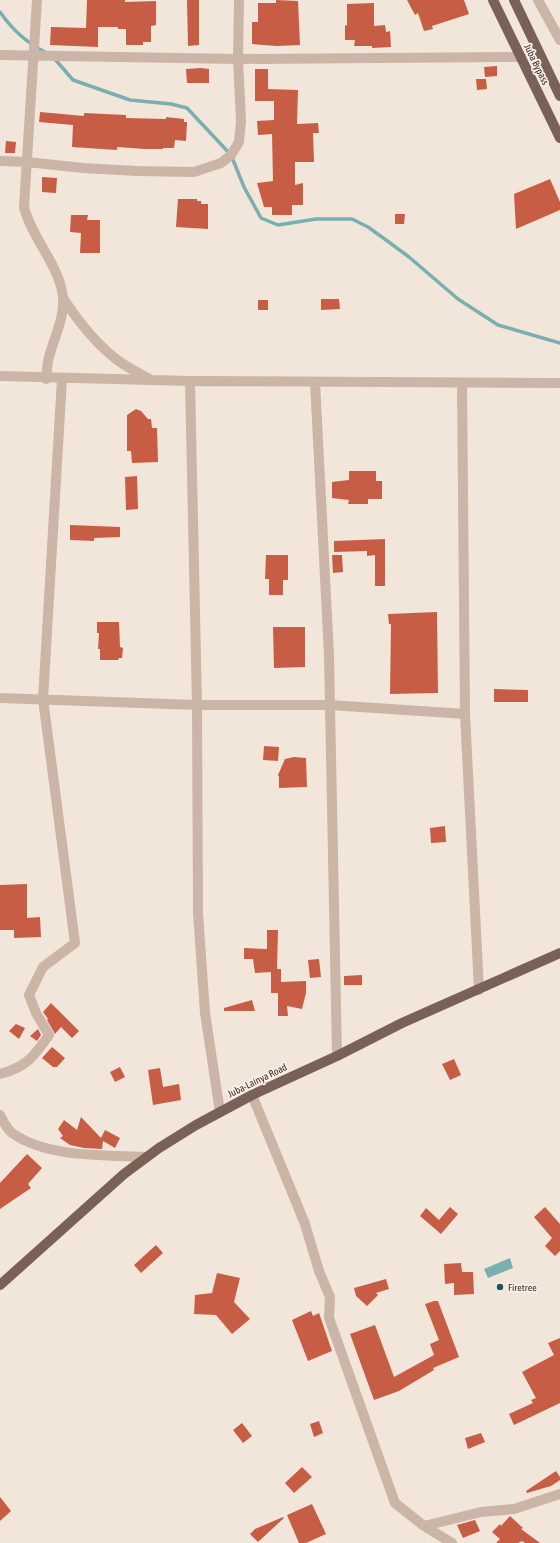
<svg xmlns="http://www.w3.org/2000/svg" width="560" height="1543" font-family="'Asap Condensed',sans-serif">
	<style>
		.water { fill: #7aafaf }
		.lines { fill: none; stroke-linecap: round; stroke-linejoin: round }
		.stream { stroke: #7aafaf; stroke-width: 3.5 }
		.building { fill: #c75d44 }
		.street { stroke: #cab5a7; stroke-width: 10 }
		.primary { stroke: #796158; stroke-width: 10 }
		.poi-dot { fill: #1d5858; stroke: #faf0e7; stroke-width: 1.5 }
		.labels { text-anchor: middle; stroke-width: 3.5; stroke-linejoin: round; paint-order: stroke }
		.street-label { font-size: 10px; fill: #362b28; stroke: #faf0e7 }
		.poi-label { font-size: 10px; fill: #362b28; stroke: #faf0e7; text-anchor: start }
	</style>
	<rect width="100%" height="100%" fill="#f2e6db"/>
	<path class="water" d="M510,1258L513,1268L488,1278L484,1269Z"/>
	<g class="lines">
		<path class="stream" d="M0,12C11,28 27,43 45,52
			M54,58L73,80L130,100L171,104L187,108L231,155L244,187L261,218L278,225L316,219H352L368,227L386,240L409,257L458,299L498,325L560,343"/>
	</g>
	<path class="building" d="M87,0H125V2L156,1V25L151,26V42H143V45H126V29H118V27H98V47L50,45L51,27L86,28Z
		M187,0H199V45L188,46Z
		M276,0L298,1L300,45L277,46L252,44V22H258V3H276Z
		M407,0H464L469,14L432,26L433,29L424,31L418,13L415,15Z
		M374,3V26L385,25L386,32L390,31L391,47L372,48V46H354L355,40H345V25L347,26V4Z
		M497,66V76L485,77L484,67Z
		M201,68L209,69V83H187L186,69Z
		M255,69H268V89L298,90L297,124L318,123L319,133H313L314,162H295V185L303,183V205H292V215H272V207H264L257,183L273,181L272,134L258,135L257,121L274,120V101H255Z
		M476,79H486L487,89L477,90Z
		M40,112L84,116V113L126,115V118L166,119V117L184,119V122H187L186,141L175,140L174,148H163V149H145L117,147V150L72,147L73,125L39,122Z
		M6,141L16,142L15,153H5Z
		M42,177L57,178L56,193L42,192Z
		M550,179L560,202V210L516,229L514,194Z
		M178,199H197V201H201V204H208V229L176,227Z
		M395,214H405L404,224H395Z
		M71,215H88L87,220H100V253H80L81,233L70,232Z
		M321,299H339L340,309L321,310Z
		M258,300H268V310H258Z
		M136,409L141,411L148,419H151L152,428H157L158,462L132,463L131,451H127V415Z
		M349,471H376V481H382V499H368V504H348L349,500L332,498V482L349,480Z
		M137,476L138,509L126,510L125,477Z
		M70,525L120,527V537L94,538V541L70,540Z
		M385,539V586H375V555L367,556V551L334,552V541Z
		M266,555H288V580H283V595H269V579H265Z
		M332,555H342L343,572L333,573Z
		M437,612L438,693L390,694L391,624H389L388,614Z
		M97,622H119L120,647L123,648L122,658H119L118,660H100V649H98L99,633H97Z
		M273,627H305V667L274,668Z
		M494,689L528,690V702H494Z
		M264,746L279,747L278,761L263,760Z
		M294,757L306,758L307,787L279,788V777L278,775L285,759Z
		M445,826L446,842L431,843L430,828Z
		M27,884V918L40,917L41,937L14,938V930H0V885Z
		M267,930H278L277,969H281V982L306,981V993L302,1009L287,1006L288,1016H278V993H271V972L255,973L253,959H244V948L267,949Z
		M319,959L321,977L310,978L308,960Z
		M362,975V985H344V976Z
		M252,1000L255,1011H224V1008Z
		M51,1003L79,1031L72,1038L61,1027L55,1034L47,1020L48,1019L43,1012Z
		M16,1024L25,1028L19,1039L9,1031Z
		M38,1029L41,1035L37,1041L30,1036Z
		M52,1047L65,1058L57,1067H53L42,1058Z
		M454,1059L461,1075L450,1080L442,1064Z
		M120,1067L125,1077L115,1082L110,1072Z
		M160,1068L163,1087L179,1084L181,1100L153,1105L148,1070Z
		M81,1117L101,1138L105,1130L120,1138L115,1148L103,1141L102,1149L84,1148L70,1145L60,1138L63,1136L58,1129L64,1120L77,1130Z
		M27,1154L42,1168L28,1184L31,1188L0,1209V1183Z
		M450,1207L458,1214L441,1234L420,1216L426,1208L439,1220Z
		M545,1207L560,1224V1251L555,1256L545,1246L552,1238L534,1217Z
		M156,1245L163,1253L141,1273L134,1265Z
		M461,1263L462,1272H473L474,1294L454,1295V1283L445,1284L444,1264Z
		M217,1273L240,1278L234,1302L250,1319L232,1334L216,1315L194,1314L195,1295L212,1293Z
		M386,1279L389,1289L376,1293L378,1295L367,1306L356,1296L354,1288Z
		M434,1301H438L459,1357L433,1368L434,1370L399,1391L374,1400L350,1334L375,1325L394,1377L434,1355L430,1344L439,1340L425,1304Z
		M311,1311L313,1316L319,1313L332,1351L308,1361L292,1320Z
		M560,1338V1403L514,1425L509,1414L533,1403L531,1400L536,1398L522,1372L554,1355L548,1343Z
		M319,1421L323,1433L314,1437L310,1424Z
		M242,1423L252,1436L243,1443L233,1430Z
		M481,1433L485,1442L468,1449L465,1438Z
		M302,1467L312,1477L294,1493L285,1483Z
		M556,1471L560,1477V1480L551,1486L527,1493L526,1491Z
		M0,1497L11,1511L0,1521Z
		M312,1504L326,1534L306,1543H299L287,1515Z
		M510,1516L523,1528L521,1529L540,1543H525L522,1541L518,1543H496L500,1539L492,1532L500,1524L501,1526Z
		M283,1517L284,1518L258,1542L250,1534L255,1529Z
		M475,1520L480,1531L463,1538L457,1525Z"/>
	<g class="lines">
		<path class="street" d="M37,0L24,207C32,239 59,264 63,297C65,317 54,338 49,357C47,364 47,371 46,379
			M538,0L560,40
			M0,55L238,59L521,57
			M0,161L27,162L83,168L137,171L194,172L221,163L231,155L239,142L241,121L238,59L239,0
			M63,298C78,321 94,342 116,359C126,367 139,373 151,380
			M0,376L190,381L560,383
			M190,381L197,705L198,913L205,1013L220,1112
			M315,382L329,655L337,1056
			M462,383L465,714
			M0,698L197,705H330L465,714L479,990
			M0,1074C26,1067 34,1057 49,1035L36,1013L29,995L43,967L75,943L43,699L62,379
			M252,1095L305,1224L319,1271L330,1297L329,1318L395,1503L424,1526L452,1543
			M0,1115C3,1121 7,1129 12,1133C47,1158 105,1155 147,1157
			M424,1526L481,1512L514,1509L560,1494"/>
		<path class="primary" d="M493,0L560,138
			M514,0L560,96
			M0,1285L124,1174L159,1148L196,1125L252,1095L337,1056L402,1023L560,953"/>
	</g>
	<circle class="poi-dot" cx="500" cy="1287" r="4"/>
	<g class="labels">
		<g class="street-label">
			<text transform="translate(537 64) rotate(64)" y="4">Juba Bypass</text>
			<text transform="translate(257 1080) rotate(-26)" y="4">Juba-Lainya Road</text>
		</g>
		<g class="poi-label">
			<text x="508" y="1291">Firetree</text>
		</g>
	</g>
</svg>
